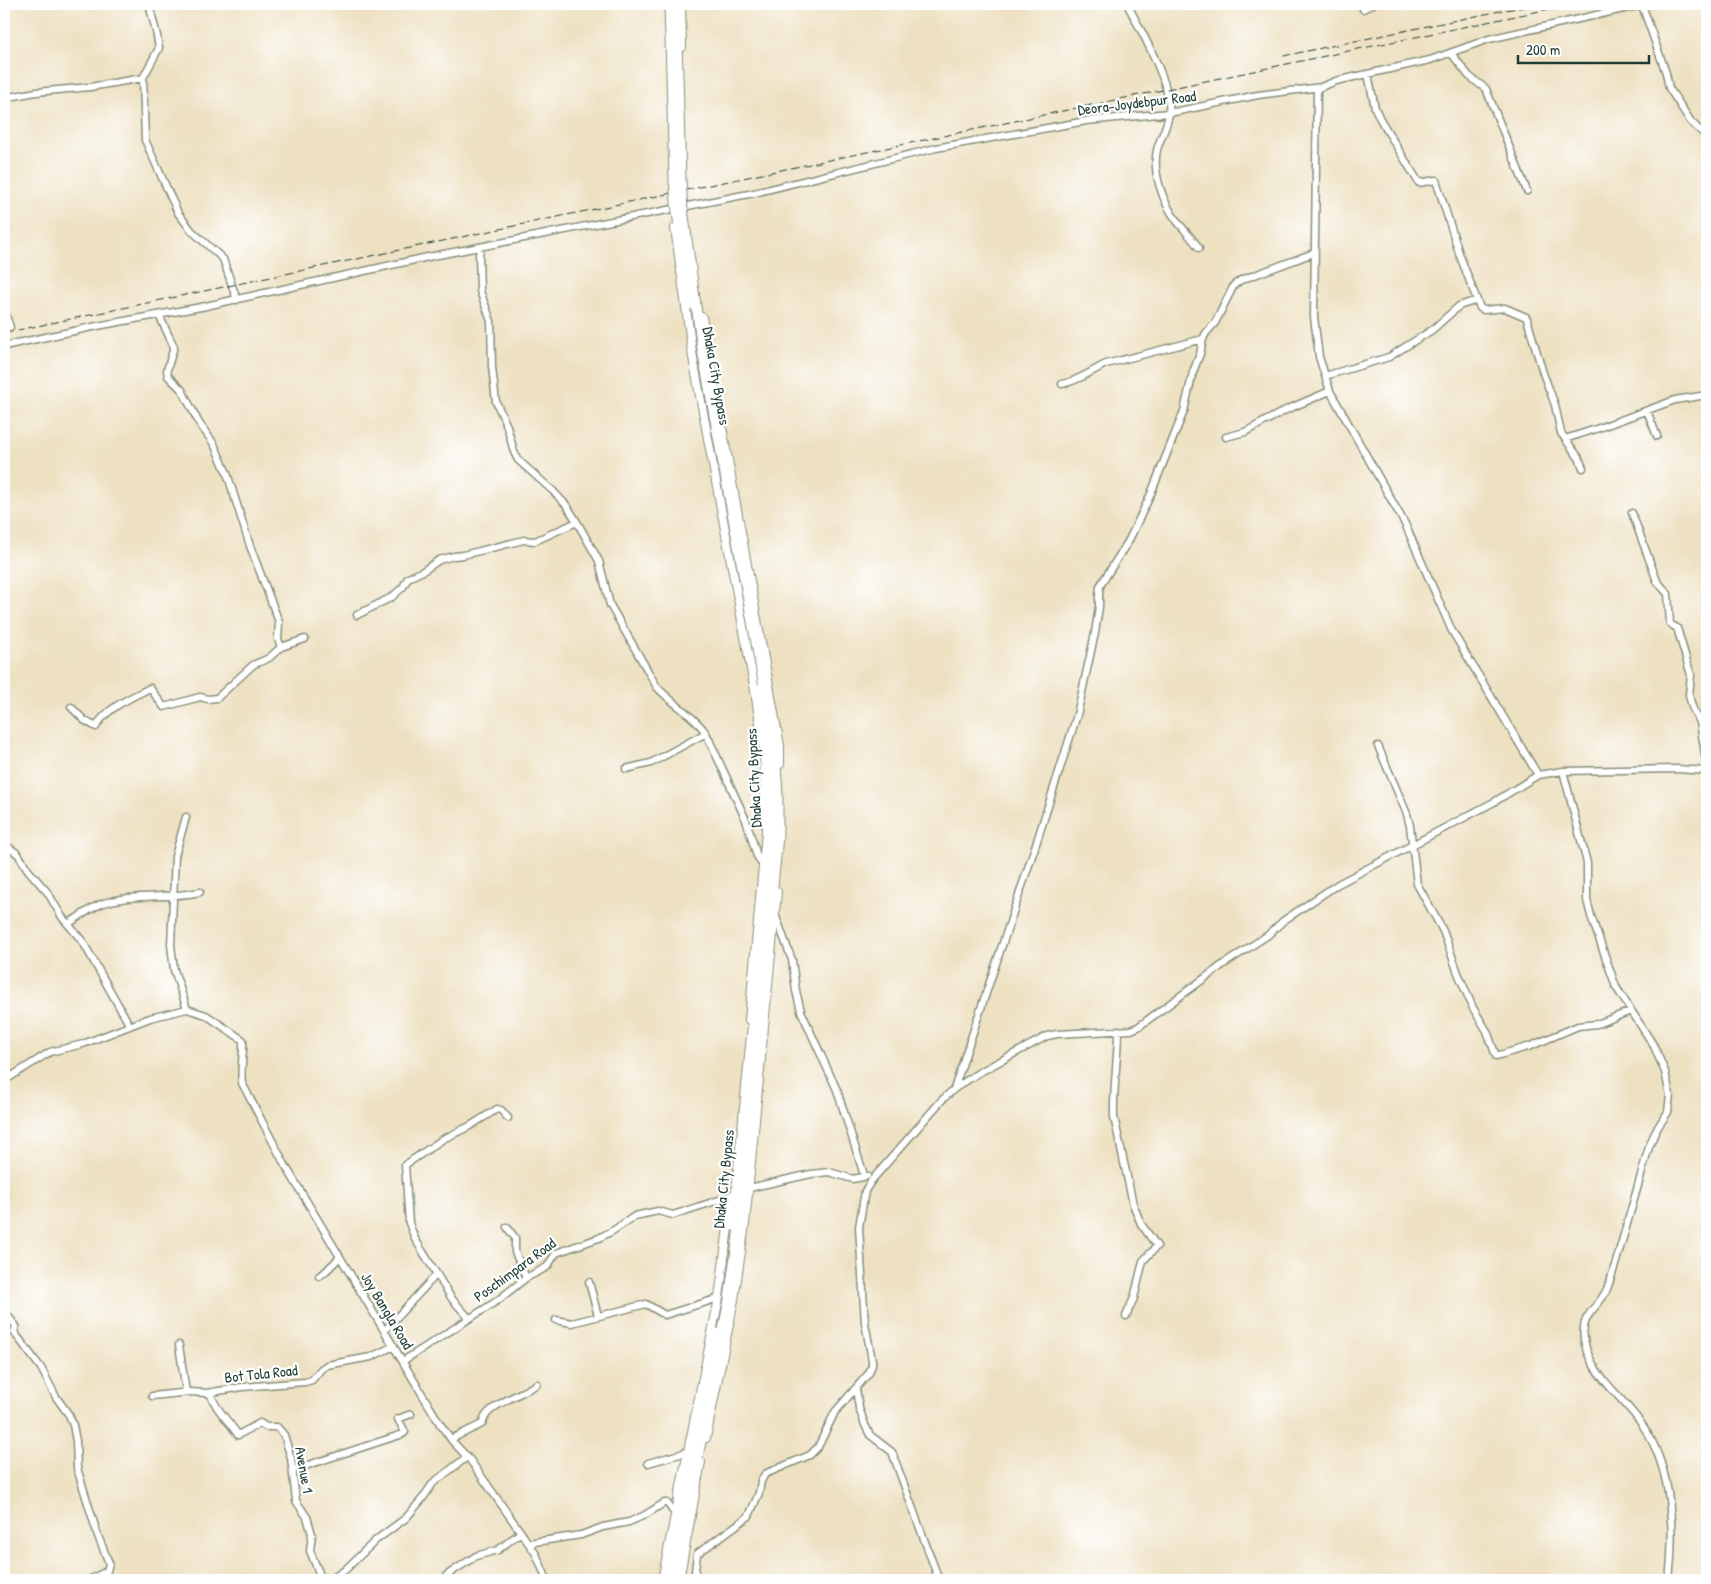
<svg xmlns="http://www.w3.org/2000/svg" width="1711" height="1584" font-family="'Patrick Hand',sans-serif">
	<style>
		.lines { fill: none; stroke-linecap: round; stroke-linejoin: round }
		.minor-casing { stroke: #868f7b; stroke-width: 9 }
		.major-casing { stroke: #868f7b; stroke-width: 10 }
		.highway-casing { stroke: #868f7b; stroke-width: 11 }
		.minor { stroke: #fff; stroke-width: 6 }
		.major { stroke: #fff; stroke-width: 8 }
		.highway { stroke: #fff; stroke-width: 9 }
		.rail { stroke: #1f3d34; stroke-width: 1; stroke-dasharray: 8 4; stroke-linecap: butt }
		.highway-bridge-casing { stroke: #868f7b; stroke-width: 11; stroke-linecap: butt }
		.highway-bridge { stroke: #fff; stroke-width: 9 }
		.labels { text-anchor: middle; stroke-width: 4.5; stroke-linejoin: round; paint-order: stroke }
		.street-label { font-size: 15px; fill: #1f3d34; stroke: #fff }
	</style>
	<rect width="100%" height="100%" fill="#fff"/>
	<filter id="ink" filterUnits="userSpaceOnUse"><feTurbulence type="fractalNoise" baseFrequency=".02" numOctaves="2"/><feDisplacementMap in="SourceGraphic" scale="10" xChannelSelector="R" yChannelSelector="G"/><feConvolveMatrix kernelMatrix="1 2 1 2 8 2 1 2 1" color-interpolation-filters="sRGB"/></filter>
	<filter id="wash" filterUnits="userSpaceOnUse"><feTurbulence type="fractalNoise" baseFrequency=".0096" numOctaves="4" result="noise"/><feDisplacementMap in="SourceGraphic" scale="20" xChannelSelector="R" yChannelSelector="G"/><feGaussianBlur stdDeviation="1.12" result="paint"/><feColorMatrix in="noise" values="0 0 0 0 0 0 0 0 0 0 0 0 0 0 0 0 0 1.4 0 .05"/><feComposite in="paint" operator="in"/></filter>
	<g filter="url(#wash)">
		<rect width="100%" height="100%" fill="#eee1c2"/>
	</g>
	<g filter="url(#ink)">
		<g class="lines">
			<defs>
				<path id="minor" d="M149,4L157,36L159,48L143,78L145,140L178,213L192,231L223,259L237,300
					M1127,4C1140,28 1173,87 1169,113C1168,126 1160,138 1157,150C1152,172 1163,203 1177,221C1184,230 1192,238 1199,248
					M1642,5L1666,73L1669,88L1691,122L1704,134L1707,144
					M1363,9L1373,4
					M1451,53L1469,76L1486,89L1527,191
					M1368,74L1375,108L1380,119L1419,183L1436,180L1460,256L1480,308L1484,310L1505,308L1526,317L1527,319L1543,373L1555,405L1561,433L1579,458L1583,468
					M1317,88L1314,317L1319,357L1330,391L1405,524L1452,631L1538,775
					M4,98L36,92L90,87L143,78
					M481,247L479,254L480,291L491,321L492,367L496,402L507,426L514,452L518,460L553,491L567,506L577,522L599,561L610,605L657,687C672,704 693,714 706,733L746,820L757,856L763,866
					M4,310L10,327
					M159,315L174,347L167,370L168,376L182,390L199,423L214,444L227,473L250,546L279,622L278,639L281,647
					M4,346L97,326L201,307L428,257L754,193L936,148L1086,121L1169,113L1258,95L1321,87L1336,81L1430,60L1489,39L1646,4
					M1325,376L1389,357L1432,330L1459,306L1477,300
					M1062,384C1079,381 1091,371 1106,364L1203,339
					M1647,411L1657,436
					M1226,437L1245,432L1288,409L1330,391
					M1565,439L1596,429L1675,400L1707,395
					M1632,513L1657,581L1668,594L1670,624L1677,628L1691,675L1689,695L1692,707L1700,722L1707,767
					M357,615L392,597L403,587L408,578L423,571L439,560L454,556L463,555L524,540L535,541L577,522
					M71,707L84,720L96,727C106,708 132,697 150,688L164,707L200,697L208,699L217,698L253,665L269,658L281,647L305,639
					M1378,746L1407,814L1410,826L1417,884L1443,931L1458,973L1473,1008L1487,1031L1496,1056L1531,1046L1578,1026L1597,1024L1631,1011
					M626,769L651,763L706,733
					M1563,771L1587,863V900L1591,916L1616,987L1654,1046L1665,1072L1670,1095L1668,1112L1656,1130L1649,1147C1641,1175 1633,1203 1625,1231C1619,1251 1614,1271 1607,1289C1598,1310 1580,1313 1584,1339C1589,1375 1624,1397 1643,1426C1672,1468 1675,1531 1669,1580
					M186,817L175,856L171,945L174,970L187,1009
					M4,844L18,854L28,870L48,893L62,917L83,942L130,1026
					M775,914L792,960L796,991L801,1011L837,1090L864,1175
					M68,924C79,917 89,909 101,904C133,893 168,899 200,892
					M1118,1030C1118,1059 1113,1088 1114,1117L1133,1204L1141,1224L1157,1246L1143,1261L1134,1298L1126,1316
					M4,1081L50,1052L83,1044L150,1018L187,1009L206,1015L243,1040C244,1054 240,1068 242,1083L285,1165L440,1424L453,1442L470,1460L536,1554L547,1580
					M954,1089L1037,841L1077,715L1095,633L1099,607V595L1100,586L1129,540L1150,496L1184,411L1193,372L1200,354L1203,339L1206,333L1215,323L1234,285L1241,280L1311,254L1314,252
					M749,1188L811,1174L829,1172L853,1179L867,1176
					M507,1227L515,1238V1252L526,1278
					M319,1276L324,1273L340,1257
					M589,1282L598,1316
					M4,1311L16,1326L14,1332L41,1368L56,1397L69,1415L73,1425L76,1441L77,1468L98,1536L109,1563L107,1571L89,1580
					M469,1318L452,1299L415,1239L409,1223L405,1165L443,1139L470,1126L497,1109L501,1110L508,1118
					M556,1320L572,1323L646,1304L665,1315L719,1298
					M385,1330L437,1274
					M179,1345L186,1392
					M403,1361L497,1301L526,1278L547,1267L556,1253L599,1238L614,1230L635,1216L658,1211L673,1215L728,1197L732,1194
					M856,1389L859,1408L865,1425L870,1435L892,1452L939,1580
					M210,1393C215,1409 229,1421 238,1435L260,1423L266,1427H277L284,1435L291,1458L296,1501L307,1517L312,1534L310,1551L322,1580
					M152,1396L190,1392L207,1393L242,1387L305,1382L312,1380L321,1369L327,1365L371,1357L394,1346
					M451,1439L482,1424C483,1422 484,1419 485,1417C492,1404 524,1393 537,1384
					M648,1463L687,1452
					M293,1470L403,1434L405,1432L398,1419L411,1414
					M528,1543L581,1535L603,1527L629,1522L645,1515L664,1503H667L675,1514
					M447,1575L476,1556L498,1550L521,1532
					M330,1580L345,1570L376,1540L406,1518L423,1498L433,1483L467,1457
					M694,1580L697,1554L749,1516L759,1493L761,1481L765,1474L810,1455L818,1447L835,1412L869,1373L872,1365V1360L865,1323L859,1227L865,1191L872,1180L941,1101L954,1089L978,1073L1047,1036L1057,1034L1131,1030L1138,1027L1224,964L1268,935L1283,921L1338,884L1494,802L1538,775L1563,771L1677,769L1707,771"/>
				<path id="major" d="M681,4L682,47
					M675,228L693,358L754,685L764,750L766,832L749,1020
					M702,317L780,746V764
					M706,1438L734,1300L745,1224L777,892
					M662,1580L719,1298L731,1204
					M679,1580L701,1462"/>
				<path id="highway" d="M669,4L674,181
					M676,4L681,181
					M677,212L689,305
					M733,1226L771,834L772,797L769,749L759,689
					M667,1580L717,1333
					M674,1580L729,1299L740,1221L778,836V795L775,747L702,350L683,209"/>
			</defs>
			<use href="#minor" class="minor-casing"/>
			<use href="#major" class="major-casing"/>
			<use href="#highway" class="highway-casing"/>
			<use href="#minor" class="minor"/>
			<use href="#major" class="major"/>
			<use href="#highway" class="highway"/>
			<path class="rail" d="M1283,56L1505,10L1532,6
				M4,333L1573,4"/>
			<defs>
				<path id="highway-bridge" d="M674,181L677,212
					M681,181L683,209"/>
			</defs>
			<use href="#highway-bridge" class="highway-bridge-casing"/>
			<use href="#highway-bridge" class="highway-bridge"/>
		</g>
	</g>
	<g class="labels">
		<g class="street-label">
			<text transform="translate(1137 103) rotate(-7)" y="5">Deora-Joydebpur Road</text>
			<text transform="translate(716 376) rotate(80)" y="5">Dhaka City Bypass</text>
			<text transform="translate(754 778) rotate(-93)" y="5">Dhaka City Bypass</text>
			<text transform="translate(724 1179) rotate(-84)" y="5">Dhaka City Bypass</text>
			<text transform="translate(515 1270) rotate(-36)" y="5">Poschimpara Road</text>
			<text transform="translate(387 1311) rotate(59)" y="5">Joy Bangla Road</text>
			<text transform="translate(261 1374) rotate(-6)" y="5">Bot Tola Road</text>
			<text transform="translate(304 1470) rotate(80)" y="5">Avenue 1</text>
		</g>
	</g>
	<rect width="1711" height="1584" fill="none" stroke="#fff" stroke-width="20"/>
	<path d="M1518 55v8h131v-8" fill="none" stroke="#1f3d34" stroke-width="2.5"/>
	<text x="1526" y="55" font-size="15" fill="#1f3d34" stroke="#ffffff" stroke-width="4" paint-order="stroke">200 m</text>
</svg>
